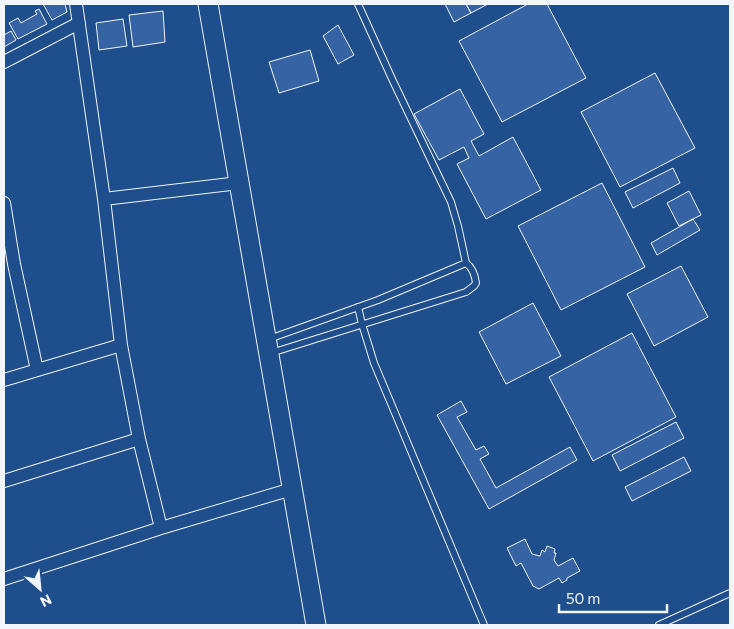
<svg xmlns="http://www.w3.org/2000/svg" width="734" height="629" font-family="Commissioner,sans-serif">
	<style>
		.building { fill: #3563a3; stroke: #f2f6ff }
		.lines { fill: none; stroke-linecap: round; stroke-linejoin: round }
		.lane-casing { stroke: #f2f6ff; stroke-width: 8 }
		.street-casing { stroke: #f2f6ff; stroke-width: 14 }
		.secondary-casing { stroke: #f2f6ff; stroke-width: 21 }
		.lane { stroke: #1f4e8c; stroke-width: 6 }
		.street { stroke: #1f4e8c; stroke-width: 12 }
		.secondary { stroke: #1f4e8c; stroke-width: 19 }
	</style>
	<rect width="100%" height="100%" fill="#1f4e8c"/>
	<path class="building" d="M43,4H65L67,12L52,20Z
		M445,4H466L471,13L454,22Z
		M466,4H488L471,13Z
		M528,4H547L586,78L502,122L459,41Z
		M39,9L47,24L18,39L9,23L18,18L21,23L37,14L35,11Z
		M163,11L165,42L133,47L129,15Z
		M123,19L127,46L99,50L96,23Z
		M338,25L354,55L338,64L323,36Z
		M11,31L16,40L4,47V35Z
		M310,50L319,81L279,93L269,62Z
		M655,73L695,148L620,187L581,112Z
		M460,89L484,134L471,141L479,156L513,137L541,190L486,219L457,164L469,158L464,147L439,160L414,114Z
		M673,168L680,183L633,208L625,192Z
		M602,183L645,267L561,310L518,226Z
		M689,191L701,215L679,226L667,203Z
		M693,219L700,230L657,255L651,243Z
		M681,266L708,317L654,346L627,294Z
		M533,303L561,356L506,384L479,332Z
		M632,333L676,417L593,461L549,377Z
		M461,401L467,412L457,417L476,450L484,446L489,454L480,459L496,488L570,447L577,460L489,509L437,415Z
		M676,422L684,438L620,471L612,455Z
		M684,457L691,471L632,501L625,487Z
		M525,539L532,554L540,556L542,550L545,552L547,546L555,549L554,553H556L554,560L558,566L573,558L580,571L567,578V580L562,583L559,578L539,589L533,586L521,563L516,566L507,548Z"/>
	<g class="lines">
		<defs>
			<path id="lane" d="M358,307L362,324L374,363L484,625
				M269,339L378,300L466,263
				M271,353L466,292L474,286L476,283C475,275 473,268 466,263L458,226L451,202L393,81L358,4
				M659,625L730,593"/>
			<path id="street" d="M76,4L104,199L121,345L139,439L161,528
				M4,62L79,23
				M104,199L239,183
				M4,203L14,264L37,370
				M4,380L121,345
				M4,481L139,439
				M4,579L161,528L292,489"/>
			<path id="secondary" d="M208,4L316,625"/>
		</defs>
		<use href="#lane" class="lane-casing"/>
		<use href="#street" class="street-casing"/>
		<use href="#secondary" class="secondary-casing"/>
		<use href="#lane" class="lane"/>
		<use href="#street" class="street"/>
		<use href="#secondary" class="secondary"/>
	</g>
	<rect width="734" height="629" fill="none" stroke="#f2f6ff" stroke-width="10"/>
	<g transform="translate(40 589) rotate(153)" stroke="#1f4e8c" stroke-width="4" paint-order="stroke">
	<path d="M0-4L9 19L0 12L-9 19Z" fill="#f2f6ff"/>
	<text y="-8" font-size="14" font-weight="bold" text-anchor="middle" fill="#f2f6ff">N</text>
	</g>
	<path d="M559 604v8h108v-8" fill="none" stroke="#f2f6ff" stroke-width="2.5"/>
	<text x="566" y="604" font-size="15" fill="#f2f6ff" stroke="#1f4e8c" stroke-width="4" paint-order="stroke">50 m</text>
</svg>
